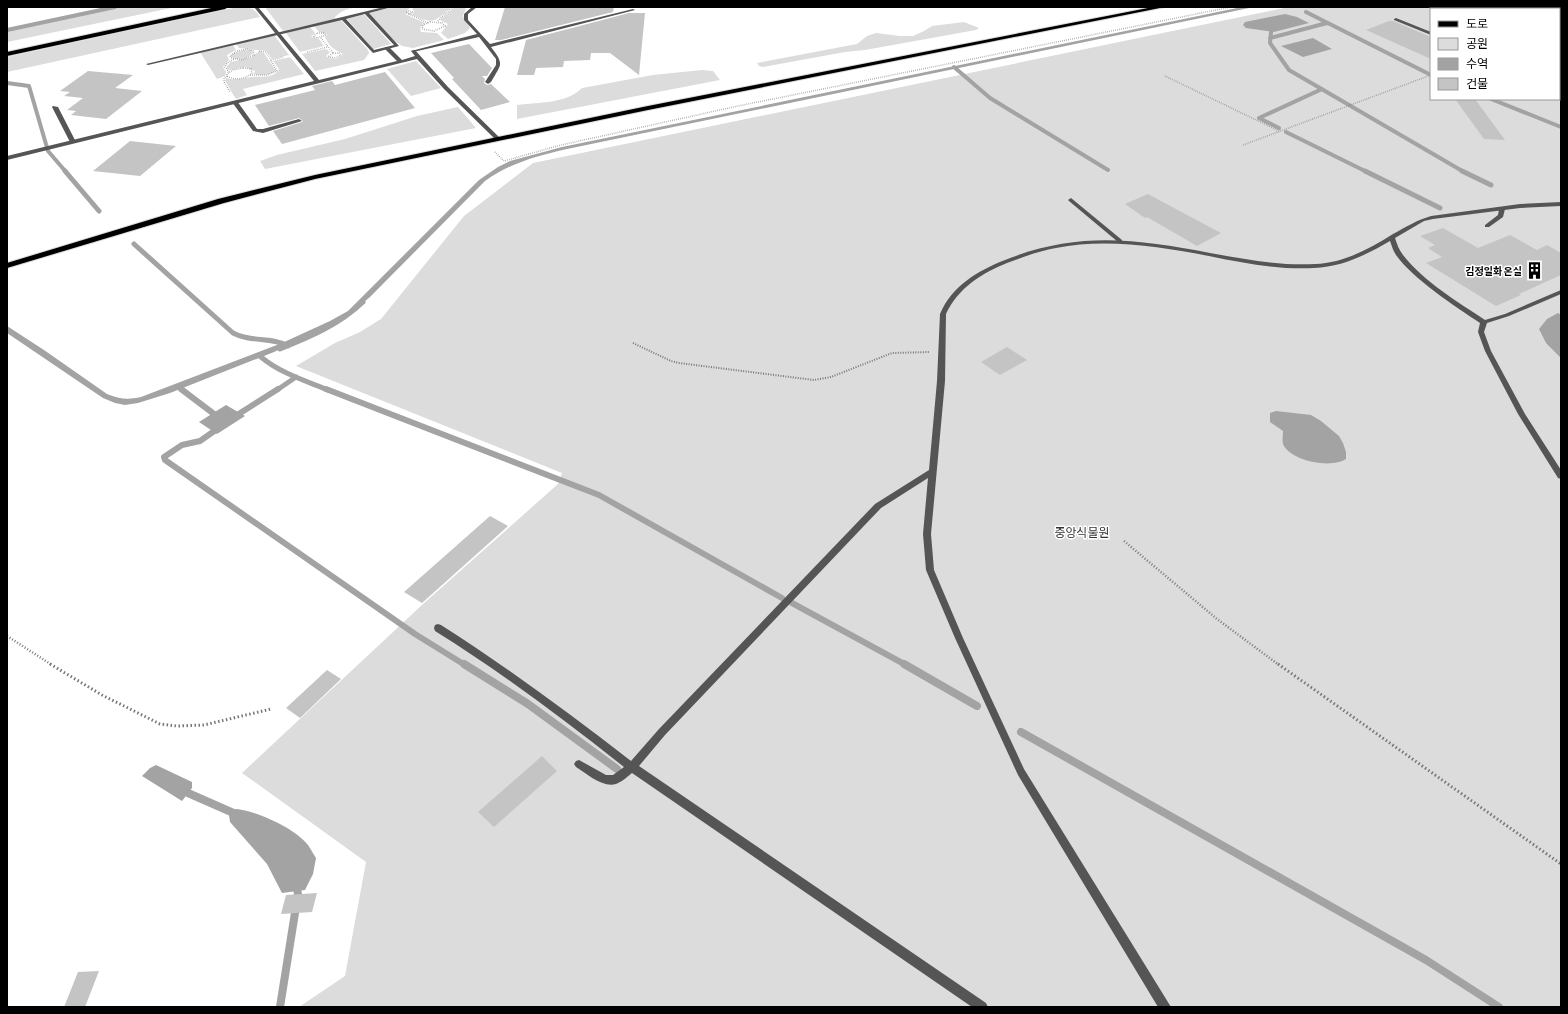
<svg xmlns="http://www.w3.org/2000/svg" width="1568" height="1014" font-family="'Alegreya Sans','Noto Sans KR',sans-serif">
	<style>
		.green { fill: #dcdcdc; fill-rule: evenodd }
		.water { fill: #a3a3a3 }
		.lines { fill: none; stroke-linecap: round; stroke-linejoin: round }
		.stream-far3 { stroke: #a3a3a3; stroke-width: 4 }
		.stream-far2 { stroke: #a3a3a3; stroke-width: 5 }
		.stream-far1 { stroke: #a3a3a3; stroke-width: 6 }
		.stream { stroke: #a3a3a3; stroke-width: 8 }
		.building { fill: #c4c4c4 }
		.primary-casing { stroke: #dbdbdb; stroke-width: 2 }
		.motorway-casing { stroke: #dbdbdb; stroke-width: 2 }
		.path-far3 { stroke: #777; stroke-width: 1.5; stroke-dasharray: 0.5 1.5; stroke-linecap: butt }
		.path-far2 { stroke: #777; stroke-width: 2; stroke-dasharray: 1 1.5; stroke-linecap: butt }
		.path-far1 { stroke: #777; stroke-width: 2.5; stroke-dasharray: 1 2; stroke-linecap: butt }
		.path { stroke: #777; stroke-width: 3; stroke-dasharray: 1.5 2.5; stroke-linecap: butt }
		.service { fill: #555; fill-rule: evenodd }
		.minor { fill: #555; fill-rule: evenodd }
		.primary { fill: #000; fill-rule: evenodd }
		.motorway { fill: #000; fill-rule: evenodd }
		.labels { text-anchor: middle; stroke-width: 3; stroke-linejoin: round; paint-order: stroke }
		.far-poi-label { font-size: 10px; font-weight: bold; fill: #000; stroke: #fff; text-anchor: end }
		.park-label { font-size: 12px; fill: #333; stroke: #fff }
	</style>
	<rect width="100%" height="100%" fill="#fff"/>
	<path class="green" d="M117,7H176L7,42V30Z
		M238,7C249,7 253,7 260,17L7,72V57Z
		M265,7H386C368,12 351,1 335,17V19L283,31Z
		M393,7H410L405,14L425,23L420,28L421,32L437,33L444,40L413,48L402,46L394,41L369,13Z
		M412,7H451C434,23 434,24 412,15L414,12Z
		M454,7L466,8L463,16L470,28L465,33L448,39L441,33L448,24L440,20Z
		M1289,7H1561V1007H299L345,976L366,862L242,773L423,604L558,484L562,473L296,366L335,343L360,332L381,319L464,216L533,163ZM1431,9H1559V99H1431Z
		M362,15H365L391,44L373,49L347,19Z
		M341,20L368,50L369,53L364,60L315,71L302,54L326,49L330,52L326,56L329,58L337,59L343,54C334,49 330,48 325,37L327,35V34L319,32L314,26Z
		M964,22L979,28L976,30L865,50L845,52L763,67L759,66L757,63L857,44L867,36L876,33L900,36H913L924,31L932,26Z
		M310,27L315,33L311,37L319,39L324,46L300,52L286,33Z
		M274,35L289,55L272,59L266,51L239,48L236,44Z
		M233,45L236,50L227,55L229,60L223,67L226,72L225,76L217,79L200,52Z
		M243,50H251L253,53C248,59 239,61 231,57L232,54Z
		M259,51L264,53L276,71C269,75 262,76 254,74L255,71L245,67L230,70L227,69V66L231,62L252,57Z
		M290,57L304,74L243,89L247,95L236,99L225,81L226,78C238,81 241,78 252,77C261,76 274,79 279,69L273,61Z
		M416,61L441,88L411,96L387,69Z
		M702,70L713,71L720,80L517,119V105C539,102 566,104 582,88L653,75Z
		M458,107L476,128L265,169L260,161L277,155L345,139L417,116Z"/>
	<path class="water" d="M1242,7H1254L567,149C537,156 510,163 485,181L370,297L346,317L316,333L274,352L170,393L138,403L125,405L115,403L103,398L7,333V326L44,350L107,394C119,399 128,400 141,397L282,343L330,321L348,311L479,180L498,167L510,161L562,147Z
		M1285,14L1297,17L1309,23L1274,32L1246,28L1243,25L1245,22Z
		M1313,38L1332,49L1303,57L1281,46Z
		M1558,313L1561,315V358L1546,343L1539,329L1547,319Z
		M226,405L245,416L217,434L199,422Z
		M1276,411L1311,415L1321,421L1339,436L1343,443L1346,452V459C1331,469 1290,461 1283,444C1282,440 1283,435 1283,431L1270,422V413Z
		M156,765L192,782V788L182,801L142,776L150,768Z
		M237,809C259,812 294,828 308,845C311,849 313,854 316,858L313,874L305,890L282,893L267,864L230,822L229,815L233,810Z"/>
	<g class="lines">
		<path class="stream-far3" d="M1306,12L1431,75
			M7,30L115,7
			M1271,32L1270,43L1289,70L1464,172
			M1270,38L1327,23
			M954,67L990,98L1108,170
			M7,83L29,86L48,151L66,172
			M1491,99L1561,127
			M1279,128L1259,118L1322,89
			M1286,132L1367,172"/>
		<path class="stream-far2" d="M65,171L99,211
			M1365,171L1440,208
			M1462,171L1491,185
			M134,244L233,333C252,343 270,336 288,346
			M280,349C310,337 339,325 363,302
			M261,357C280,373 306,381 328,390
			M180,388L182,390
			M277,390L296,377"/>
		<path class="stream-far1" d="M181,389L218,417
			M326,389L599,495L782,598
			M234,417L278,389
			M220,427L200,441L182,445L164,457L165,460L415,634L465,665
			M792,603L906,665"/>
		<path class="stream" d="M464,664L528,704L617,769
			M904,664L977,706
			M1021,732L1426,960L1499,1007
			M188,793L238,815
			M280,1007L298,894L296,884"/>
	</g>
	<path class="building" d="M505,7H614L613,12L501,40H495Z
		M629,13H645L639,75L610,53H591L590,60L564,61L563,67L536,68L534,75H517L526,40Z
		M1389,21H1393L1431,37V59L1366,30Z
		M469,44L492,68L487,76H482L485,79L484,83L487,85L491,84L510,102L481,110L452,79L454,78L431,53Z
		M88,71L133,75L115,88L142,91L106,119L71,115L76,111L67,110L83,98L64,96L70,92L60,91Z
		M385,72L415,108L282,144L273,131L302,122L303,121L299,118L269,126L255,105L315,90L312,86L332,81L335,85Z
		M1455,99H1475L1505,140L1484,139Z
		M130,141L176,146L140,176L93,171Z
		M1148,194L1189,216L1221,233L1197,246L1147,217L1145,218L1125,204Z
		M1443,228L1478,248L1510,235L1537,250L1547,245L1561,253V275L1519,294L1521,295L1496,306L1426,263L1442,257L1428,248L1435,245L1420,236Z
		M1007,347L1027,360L1000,375L981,362Z
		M490,516L508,526L422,603L404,592Z
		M327,670L341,679L300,718L286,708Z
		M542,756L557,771L494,827L478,812Z
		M317,893L312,912L281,914L286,895Z
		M99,971L85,1007H64L78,972Z"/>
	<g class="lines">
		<defs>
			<path id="primary" d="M1153,7H1165L648,110L315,179L224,203L7,268V263L218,199L315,175L648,106Z"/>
			<path id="motorway" d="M216,7H228L225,9L7,56V52Z"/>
		</defs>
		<use href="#primary" class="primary-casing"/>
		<use href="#motorway" class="motorway-casing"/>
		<path class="path-far3" d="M408,11L413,12L410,14L406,13Z
			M409,14L428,23
			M438,21L451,8
			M430,22L442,23L445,26L434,31L422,29L423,25Z
			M317,33H324L326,35L317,38L313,37Z
			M321,38L333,53
			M247,49L253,51L254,55L242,60L231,58L230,56L237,51Z
			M307,52L328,47
			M333,53H339L341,55L336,58L328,57Z
			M271,60L283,57
			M243,68L251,69L252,73C245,79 236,81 227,76V74L233,70Z
			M229,72L225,67L226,64L234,59
			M250,75H267L277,71L266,52L258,51
			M227,76L224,78V82L230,92
			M1165,76L1279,131
			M1243,145L1431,75
			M495,152L504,161L561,145L738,106L1231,7"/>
		<path class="path-far2" d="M633,343L671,361L679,363L814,380L831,377L892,353L930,352"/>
		<path class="path-far1" d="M1124,541L1217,619L1279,665
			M7,636L52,665"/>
		<path class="path" d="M50,664L102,695L160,724L177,726L204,725L271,709
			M1278,664L1561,864"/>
		<path class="service" d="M384,7H392L369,13L399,46L373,53L342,20L148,65L146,64ZM365,14L394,45L374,50L346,19Z
			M472,7H477L468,14V20L490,44L633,9L635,10L491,47C505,65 501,64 491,82L488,84L485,82L496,65V59L479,37L413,52L411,51L477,34L464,20V14Z
			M1559,24H1561V27H1559Z
			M1559,34H1561V36H1559Z
			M1559,59H1561V62H1559Z
			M233,101H237L257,129H263L299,119L302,121L263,133L253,131L232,102Z
			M53,106L58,107L76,142L75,143L70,142L52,107Z
			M1071,198L1122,240V242H1118L1069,201L1068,200Z
			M1502,207L1505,209L1503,217L1489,227H1485V225L1498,215L1499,209Z"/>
		<path class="minor" d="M254,7H258L319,80L397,61L385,49V47H389L402,60L415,56L411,51L415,50L448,87L501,139L496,140L444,89L417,59L7,160V156L314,81Z
			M1396,18L1431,32V35L1394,20V19Z
			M1559,86L1561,87V91L1559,90Z
			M1561,202V206L1520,208L1433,219L1424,221L1395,238C1397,244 1399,250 1403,255C1423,281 1458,302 1485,320L1505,314L1561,290V294L1509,316L1487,323L1484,332L1491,351L1525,414L1561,470V479L1558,478L1518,414L1485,351L1478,332L1480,323C1456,307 1413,279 1396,255C1393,251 1392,246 1390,241C1366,255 1342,267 1314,268C1279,270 1243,263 1209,256C1159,247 1107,238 1056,248C1039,251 1023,257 1007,263C982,273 958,288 946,314L945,381L931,534L934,570L963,638L1024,769L1171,1007H1158L1018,775L955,638L926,570L923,534L928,478L881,508L665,735L639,766L986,1003L988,1007H972L632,773C628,776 622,782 616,784C603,788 587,774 576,767L574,764L576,761L579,760L606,775H613L624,767C563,719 501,672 435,631L434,628L435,625L438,624L441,625C507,667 569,713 631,761L659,729L875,504L929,470L937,381L940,314C952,286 977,271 1005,260C1078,231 1136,239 1210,253C1244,259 1280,266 1315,264C1344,263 1369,249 1393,234C1406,227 1417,220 1431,216L1520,204Z"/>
		<use href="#primary" class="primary"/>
		<use href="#motorway" class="motorway"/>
	</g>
	<defs>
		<symbol id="building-bare" viewBox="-9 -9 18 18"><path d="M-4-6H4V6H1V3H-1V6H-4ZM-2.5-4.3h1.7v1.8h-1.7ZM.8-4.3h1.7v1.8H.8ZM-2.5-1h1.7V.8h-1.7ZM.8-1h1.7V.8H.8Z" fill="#000" stroke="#fff" stroke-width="2.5" paint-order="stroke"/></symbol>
	</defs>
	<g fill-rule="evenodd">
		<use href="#building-bare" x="1522" y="258" width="25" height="25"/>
	</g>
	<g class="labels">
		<g class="far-poi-label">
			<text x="1522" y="275">김정일화 온실</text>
		</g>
		<g class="park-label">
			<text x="1082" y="537">중앙식물원</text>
		</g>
	</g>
	<rect width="1568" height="1014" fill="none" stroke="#000000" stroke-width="16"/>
	<rect x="1430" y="8" width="130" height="92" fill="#ffffff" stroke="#999999"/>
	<rect x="1438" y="21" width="20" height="6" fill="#000000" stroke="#999999"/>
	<text x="1466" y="28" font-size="12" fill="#000000">도로</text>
	<rect x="1438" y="38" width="20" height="12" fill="#dcdcdc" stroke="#999999"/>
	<text x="1466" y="48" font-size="12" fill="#000000">공원</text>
	<rect x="1438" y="58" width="20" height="12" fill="#a3a3a3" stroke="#999999"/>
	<text x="1466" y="68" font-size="12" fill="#000000">수역</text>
	<rect x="1438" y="78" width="20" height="12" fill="#c4c4c4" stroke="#999999"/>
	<text x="1466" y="88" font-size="12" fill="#000000">건물</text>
</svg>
